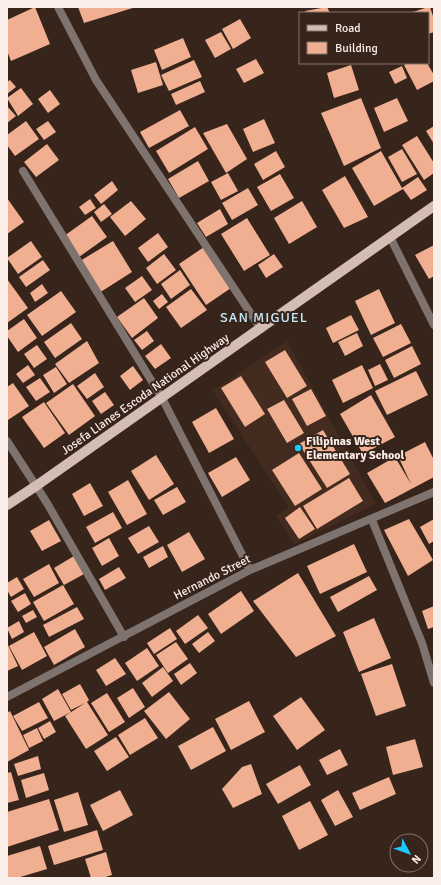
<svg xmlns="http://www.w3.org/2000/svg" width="441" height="885" font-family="Signika,sans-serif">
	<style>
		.built { fill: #442b1f }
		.building { fill: #f1af91 }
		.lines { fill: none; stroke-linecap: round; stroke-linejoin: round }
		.minor { stroke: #7e736e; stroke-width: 8 }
		.primary { stroke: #d4bdb4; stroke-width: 10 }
		.poi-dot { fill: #1cc9fc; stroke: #37241b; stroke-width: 1.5 }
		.labels { text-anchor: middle; stroke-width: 4; stroke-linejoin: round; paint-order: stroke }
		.street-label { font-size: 12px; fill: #fbede7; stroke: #37241b }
		.poi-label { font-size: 12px; font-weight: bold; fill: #fbede7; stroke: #37241b; text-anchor: start }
		.quarter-label { font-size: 14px; letter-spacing: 1px; fill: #c6e7f5; stroke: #37241b }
	</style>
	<rect width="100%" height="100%" fill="#37241b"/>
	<path class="built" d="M287,341L376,504L294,544L276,516L289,507L213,391Z"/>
	<path class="building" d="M35,7L50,44L11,61L7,51V20Z
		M78,7H136L84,23Z
		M327,7L330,13H306L305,11Z
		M428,7H430L434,19V32L428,34V13H410Z
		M240,19L251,38L233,49L222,29Z
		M221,32L231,49L215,58L205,40Z
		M183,38L191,57L162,70L154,50Z
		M256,59L264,73L244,83L236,69Z
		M194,60L202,77L169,91L161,75Z
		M156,62L163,85L138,93L131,70Z
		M408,63H427L434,75V81L417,90L404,65Z
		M351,65L359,90L334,98L327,73Z
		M402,66L407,78L395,84L389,72Z
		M10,80L16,87L7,94V82Z
		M200,81L205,92L176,105L171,94Z
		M21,88L33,104L18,116L7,98Z
		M50,90L60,104L48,113L38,99Z
		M361,98L381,148L344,166L321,113Z
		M397,98L408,121L384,132L374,108Z
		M7,106L16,116L7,123Z
		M180,110L189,126L149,148L140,132Z
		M264,119L275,143L253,152L243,129Z
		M26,121L39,139L15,156L7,145V135Z
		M48,121L56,132L44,140L36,129Z
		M227,124L247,159L226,173L203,133Z
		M434,126V144L426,131Z
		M195,127L208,149L169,173L156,151Z
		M417,136L434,163V173L424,180L402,145Z
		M47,144L59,160L36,177L24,162Z
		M402,149L417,174L402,182L388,157Z
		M276,151L285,167L263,180L254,164Z
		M381,151L402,188L418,177L427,190L411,200L403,189L374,206L352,168Z
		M198,161L209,181L179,198L168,179Z
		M228,173L238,191L221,200L211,182Z
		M280,174L294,198L271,211L257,187Z
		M345,176L368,217L344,228L322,190Z
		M112,181L118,190L101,204L94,195Z
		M248,188L258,205L232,220L222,203Z
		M7,198L24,222L7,234Z
		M90,199L96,208L85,215L79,207Z
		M131,201L146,219L125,236L110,217Z
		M302,201L317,227L289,244L274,218Z
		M104,204L112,214L101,222L94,212Z
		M220,209L228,224L206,237L197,223Z
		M92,216L107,237L79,257L64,236Z
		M247,218L270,255L244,271L221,234Z
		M158,233L168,247L148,262L138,248Z
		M31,241L42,257L18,274L7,258Z
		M113,241L132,272L99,293L80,261Z
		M434,245V276L429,279L415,255Z
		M204,247L231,288L206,305L179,264Z
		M164,254L176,270L157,284L146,268Z
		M274,254L283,267L266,278L258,265Z
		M43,260L50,270L26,287L19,277Z
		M180,270L190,285L171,299L161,284Z
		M142,276L152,290L135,302L125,288Z
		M7,279L28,308L7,323Z
		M42,284L48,293L35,302L30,293Z
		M191,289L207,310L181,328L166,307Z
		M379,289L395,323L371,335L355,301Z
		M61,291L76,312L42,336L27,315Z
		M162,294L168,302L159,309L153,301Z
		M144,298L158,318L132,338L117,317Z
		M351,315L359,330L333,343L326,328Z
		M24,319L37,338L18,352L7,336V331Z
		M71,323L82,339L55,358L44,342Z
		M401,324L411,343L383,357L373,338Z
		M147,331L154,341L142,350L134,340Z
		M357,333L363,346L345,356L338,342Z
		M87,341L99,363L69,383L55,364Z
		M161,344L171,358L155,369L145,356Z
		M37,345L47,359L34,368L24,354Z
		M412,346L421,364L394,378L385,360Z
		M285,350L307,386L287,398L265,362Z
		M380,364L388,380L375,386L368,370Z
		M28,365L35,375L23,383L16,374Z
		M362,365L373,388L343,403L332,380Z
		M133,366L143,380L130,390L120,376Z
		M56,367L67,384L54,393L43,375Z
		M416,371L428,395L387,415L375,391Z
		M95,373L104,387L87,399L77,386Z
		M241,376L265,414L245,427L221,388Z
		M40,378L50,392L36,401L26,387Z
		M13,383L29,406L8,420L7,387Z
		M73,384L95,416L69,435L46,403Z
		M311,389L326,416L307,426L292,399Z
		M105,392L114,405L101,414L92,401Z
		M371,395L395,437L363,454L340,414Z
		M284,400L304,433L287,443L267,409Z
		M44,402L65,433L44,448L22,417Z
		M216,408L234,439L209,453L192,422Z
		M323,430L350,474L327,488L299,444Z
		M425,442L434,460V477L385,503L367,473L395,457L411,484L398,456Z
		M299,453L322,489L295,506L272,470Z
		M156,455L174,484L149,500L131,471Z
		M236,457L250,480L222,497L208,473Z
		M349,478L363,501L317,529L303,506Z
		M128,480L147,514L127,525L108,492Z
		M90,483L103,506L84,516L72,494Z
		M177,487L186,502L163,515L154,500Z
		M300,507L315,529L299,539L285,518Z
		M113,512L122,528L95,543L86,527Z
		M409,519L433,560L408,576L384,530Z
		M434,519V541L429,544L420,527Z
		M49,520L61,541L42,551L30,531Z
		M149,526L159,542L138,554L128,538Z
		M189,532L205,559L182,572L167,545Z
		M109,538L119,556L102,566L92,548Z
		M354,544L367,572L320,594L307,566Z
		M163,546L168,557L149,568L143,557Z
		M74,556L84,574L64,585L54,568Z
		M49,564L59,583L34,597L23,579Z
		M119,567L126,578L105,590L99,579Z
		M298,573L336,636L296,657L253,601Z
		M369,576L377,590L338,612L330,597Z
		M17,577L24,589L11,597L7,590V583Z
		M63,585L74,604L44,621L33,602Z
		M241,591L254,611L221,634L208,614Z
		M25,593L31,604L18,612L11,601Z
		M434,606V627L428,629L422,611Z
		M77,607L84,619L49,637L43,625Z
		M33,610L37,617L26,623L22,616Z
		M198,615L208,628L185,644L176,631Z
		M374,618L391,658L359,672L343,632Z
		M19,621L24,632L12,639L7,628Z
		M170,628L177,639L154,654L147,643Z
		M75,629L85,647L54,665L44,647Z
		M34,632L47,656L22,670L9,646Z
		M208,632L215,641L199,653L192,644Z
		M176,642L188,659L168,673L156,655Z
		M7,643L18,666L7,671Z
		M147,648L159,666L137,681L125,663Z
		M115,658L126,674L106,686L96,670Z
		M190,663L197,673L181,685L174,674Z
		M392,664L406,706L376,716L361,674Z
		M163,667L173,681L152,697L142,683Z
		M80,684L89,700L87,702L108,735L86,749L65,716L85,703L71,710L62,694Z
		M133,688L145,707L129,718L117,698Z
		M58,689L71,712L54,721L42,699Z
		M169,692L190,719L166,739L144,711Z
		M107,693L125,722L109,732L91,703Z
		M301,697L325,730L297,750L273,716Z
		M249,701L265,732L231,750L215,719Z
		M39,702L48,718L22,731L13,716Z
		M10,711L29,750L7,762V713Z
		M145,718L158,738L130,755L118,735Z
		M50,721L56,732L44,739L38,728Z
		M213,727L226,751L191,770L178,746Z
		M37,728L43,741L29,748L23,735Z
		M116,737L129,757L107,771L94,751Z
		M415,739L423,767L393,775L386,747Z
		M340,749L348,765L327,775L319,760Z
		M38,756L41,769L18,776L14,764Z
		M251,764L262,794L233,808L222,789L242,767Z
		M300,765L311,785L278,804L266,784Z
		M11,772L19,800L7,803V773Z
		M44,773L49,790L26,798L21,780Z
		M389,777L396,794L360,810L352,793Z
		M120,790L133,815L103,831L90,805Z
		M338,790L353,817L335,826L321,800Z
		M78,792L88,825L64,832L54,800Z
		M49,799L59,830L7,847V812Z
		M310,801L328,835L299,850L282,816Z
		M97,830L103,850L54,865L48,846Z
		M40,846L47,869L17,878H7V856Z
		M106,852L112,875L102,878H91L85,859Z"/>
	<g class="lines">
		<path class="minor" d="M58,7L96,80L261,329
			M23,171L162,398L250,570
			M390,237L434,325
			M7,441L47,503L124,637
			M372,520L422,643L434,683
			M7,697L250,570L434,492"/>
		<path class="primary" d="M7,505L36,486L434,206"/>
	</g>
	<circle class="poi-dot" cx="298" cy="448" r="4"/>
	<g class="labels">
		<g class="street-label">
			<text transform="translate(145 394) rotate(-35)" y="4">Josefa Llanes Escoda National Highway</text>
			<text transform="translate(212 577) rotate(-27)" y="4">Hernando Street</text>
		</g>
		<g class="poi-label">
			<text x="306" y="445">Filipinas West<tspan x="306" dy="14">Elementary School</tspan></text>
		</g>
		<g class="quarter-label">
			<text x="264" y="322">SAN MIGUEL</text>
		</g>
	</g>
	<rect width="441" height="885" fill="none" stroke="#fbede7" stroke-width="16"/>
	<rect x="299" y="12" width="130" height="52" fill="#37241b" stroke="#85746d"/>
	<rect x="307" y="25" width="20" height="6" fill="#d4bdb4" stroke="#85746d"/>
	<text x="335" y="32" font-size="12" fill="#fbede7">Road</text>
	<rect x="307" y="42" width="20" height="12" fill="#f1af91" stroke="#85746d"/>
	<text x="335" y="52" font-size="12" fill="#fbede7">Building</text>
	<g transform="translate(409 853) rotate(131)"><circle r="19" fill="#37241b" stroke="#85746d"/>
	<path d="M0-3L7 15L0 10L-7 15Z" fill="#1cc9fc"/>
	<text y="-6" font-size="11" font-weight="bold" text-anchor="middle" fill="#fbede7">N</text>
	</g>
</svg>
